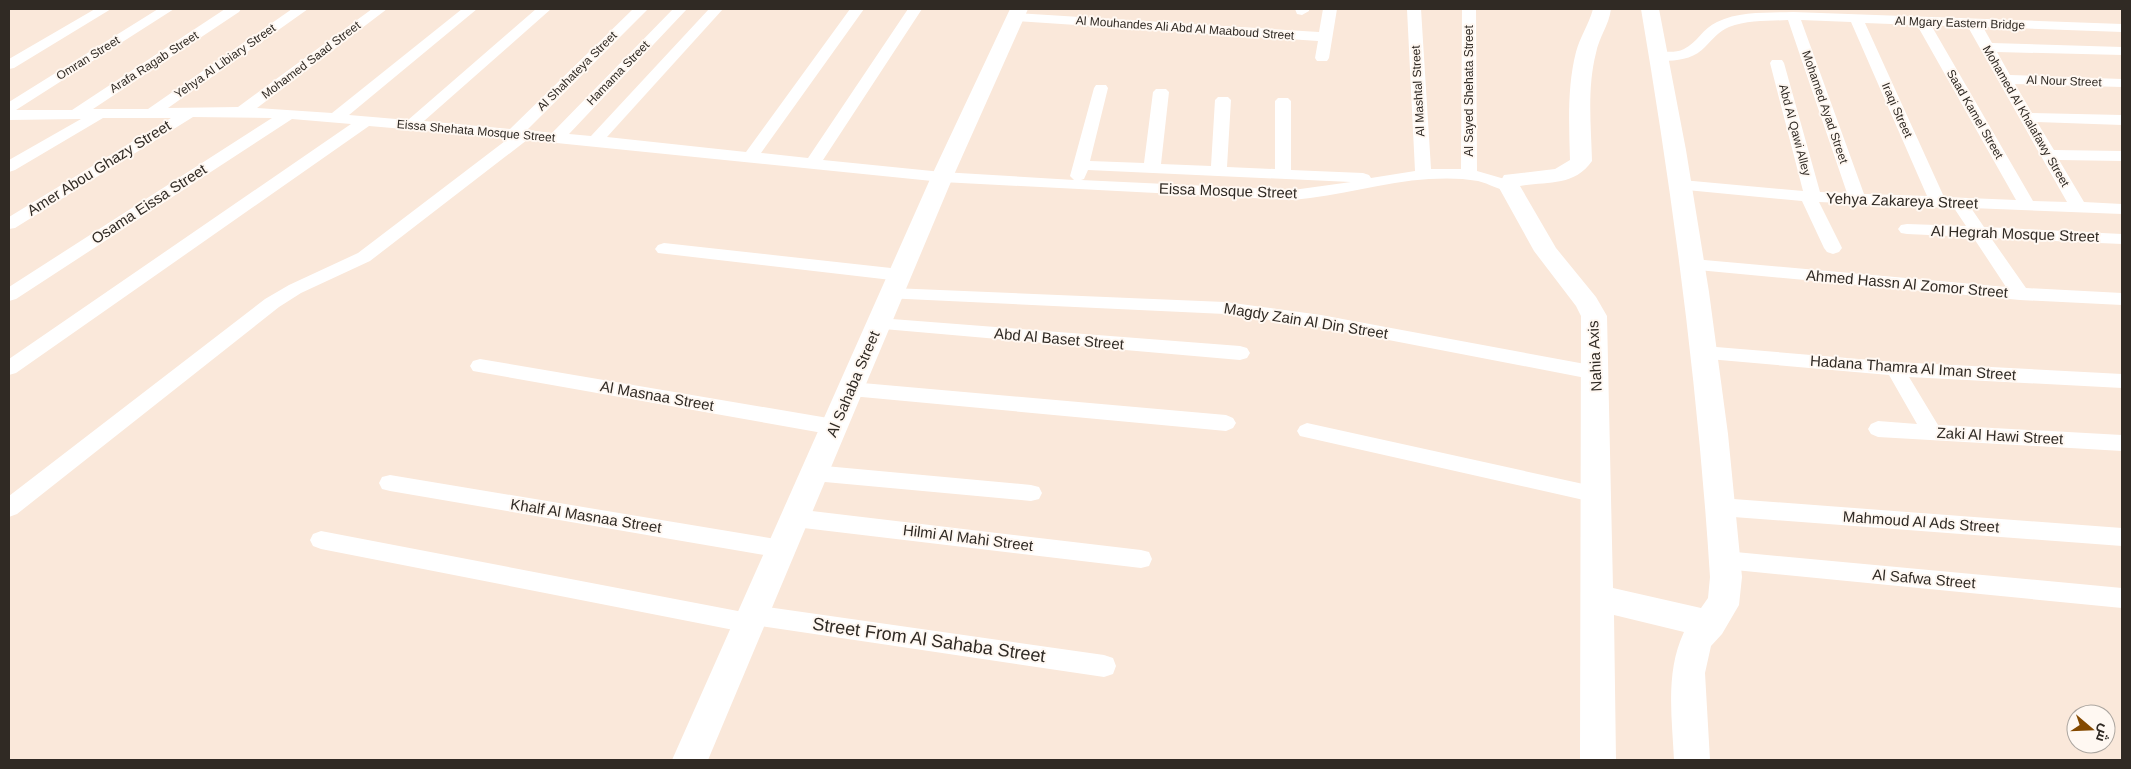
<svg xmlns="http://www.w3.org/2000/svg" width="2131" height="769" font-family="Helvetica,Cairo,sans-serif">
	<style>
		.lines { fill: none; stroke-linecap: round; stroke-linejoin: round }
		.street { fill: #fff; fill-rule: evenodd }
		.secondary { fill: #fff; fill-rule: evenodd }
		.labels { text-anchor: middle; stroke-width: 4; stroke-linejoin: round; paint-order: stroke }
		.far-street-label { font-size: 12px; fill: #302a24; stroke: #fff8f2 }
		.street-label { font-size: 15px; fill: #302a24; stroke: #fff8f2 }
		.near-street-label { font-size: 18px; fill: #302a24; stroke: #fff8f2 }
	</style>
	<rect width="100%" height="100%" fill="#fae8da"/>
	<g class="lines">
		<path class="street" d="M95,9H111L14,68L9,69V59Z
			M158,9H174L16,110H72L225,9H241L239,12L93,109H148L292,9H308L168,108L238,107L372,9H387L257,108L332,113L462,9H477L349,115L408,120L536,9H551L424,121L510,129L633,9H648L527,130L552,133L673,9H687L569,134L591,136L709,9H723L607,137L746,152L850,9H864L761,153L808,158L908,9H922L823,160L942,172L1074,180L1070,176L1094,88L1096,85H1106L1108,88L1090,161L1144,163L1153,92L1156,89H1166L1169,92L1161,164L1211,166L1215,100L1218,97H1228L1231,100L1227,167L1275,169V101L1278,98H1288L1291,101V170L1363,173L1369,175L1371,178L1415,171L1407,9H1421L1431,169H1461L1462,9H1476L1477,171L1515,182L1517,186L1515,190C1502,193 1491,184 1478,181C1462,178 1445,178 1429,179C1383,182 1339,196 1293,200L942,182L527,140L370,261L301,293L279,307L17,514L9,517V496L265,299L289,285L358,253L509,138L369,126L16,373L9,375V359L351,124L292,119L16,299L9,301V287L272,118L193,117L15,228L9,229V217L171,118H103L15,170L9,172V160L81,119L9,120V102ZM1088,170L1351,182L1293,190L1081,180L1084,179Z
			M1295,9H1309V11L1302,15L1297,14Z
			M1323,9H1337L1329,58L1327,61H1317L1315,58L1318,41L1015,21L1008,17L1015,13L1319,32Z
			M1793,12L2122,24V32L1983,27L1992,43L2122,47V55L1997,52L2010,75L2122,79V87L2015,84L2032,113L2122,115V125L2037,122L2054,150L2122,151V161L2059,160L2084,202L2122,204V214L1971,208L1984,227L2122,234V244L1991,238L2026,288L2122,293V305L2020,300L1687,269L1684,265L1687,261L1693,259L2006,287L1973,237L1907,234L1901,233L1898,229L1901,225L1907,224L1966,226L1954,208L1819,202L1842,248L1839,252L1833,254L1827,252L1824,248L1802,201L1676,189L1674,185L1676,181L1682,180L1803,191L1770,63L1772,60H1782L1784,63L1820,192L1847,193L1788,20C1769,21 1747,20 1729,27C1719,31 1713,39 1705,47C1693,60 1671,63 1654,59L1652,56L1654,53C1664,50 1675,54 1684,49C1697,43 1703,28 1717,22C1740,11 1768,13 1793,12ZM1801,20L1851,22L1927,196L1864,194ZM1865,23L1917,25L2016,200L1944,197ZM1931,25L1968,27L2067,202L2033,201Z
			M664,243L900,269L906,271L909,275L906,279L900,281L658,253L655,249L658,245Z
			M892,288L1225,302L1321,315L1596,366L1603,368L1606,373L1603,378L1596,380L1321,327L1225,314L885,298L883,294L885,290Z
			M879,318L1240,346L1247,348L1250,353L1247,358L1240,360L872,328L870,324L872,320Z
			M1704,346L1895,362L2122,374V388L1909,377L1938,425L2122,435V451L1878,437L1871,434L1868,429L1871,424L1878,421L1917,424L1889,375L1697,358L1694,353L1697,348Z
			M480,359L834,419L841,422L844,427L841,432L834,435L473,371L470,366L473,361Z
			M851,382L1226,415L1233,418L1236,423L1233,428L1226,431L851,396L844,394L841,389L844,384Z
			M1307,423L1597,487L1605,489L1608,495L1605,501L1597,503L1300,436L1297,431L1300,426Z
			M814,465L1031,485L1039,487L1042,493L1039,499L1031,501L814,481L806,479L803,473L806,467Z
			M390,475L782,540L790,543L793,549L790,555L782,558L390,491L382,489L379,483L382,477Z
			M1720,498L2122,528V546L1720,516L1712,513L1709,507L1712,501Z
			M795,509L1141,550L1149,552L1152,559L1149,566L1141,568L795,527L787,524L784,518L787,512Z
			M321,531L743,612L745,608L753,605L1104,655L1113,658L1116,666L1113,674L1104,677L760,626L758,630L749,633L321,549L313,546L310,540L313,534Z
			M1725,551L2122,588V608L1725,569L1717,567L1714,560L1717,553Z"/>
		<path class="secondary" d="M1010,9H1028L953,177L708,760H672L931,177Z
			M1593,9H1611C1609,25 1599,37 1596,53C1587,88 1591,125 1592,161C1574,187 1547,181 1520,186L1556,248L1596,297L1607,316L1613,588L1701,608L1708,598L1710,577C1698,386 1673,198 1641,9H1659L1686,150L1709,292L1728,434L1742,577L1739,605L1722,634L1711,646L1705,673L1710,760H1674C1672,717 1665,672 1684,632L1614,615L1616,760H1580L1581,316L1576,306L1534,251L1498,186L1504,175L1555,169L1570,160C1569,124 1567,87 1576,52C1580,37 1589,24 1593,9Z"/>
	</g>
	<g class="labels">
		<g class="far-street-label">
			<text transform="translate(1960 23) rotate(2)" y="4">Al Mgary Eastern Bridge</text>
			<text transform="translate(1185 28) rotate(4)" y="4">Al Mouhandes Ali Abd Al Maaboud Street</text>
			<text transform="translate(88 58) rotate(-32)" y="4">Omran Street</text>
			<text transform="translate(311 60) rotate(-37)" y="4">Mohamed Saad Street</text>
			<text transform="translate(225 61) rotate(-35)" y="4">Yehya Al Libiary Street</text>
			<text transform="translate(154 62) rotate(-33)" y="4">Arafa Ragab Street</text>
			<text transform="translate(577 71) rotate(-45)" y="4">Al Shahateya Street</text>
			<text transform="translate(618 73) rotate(-46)" y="4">Hamama Street</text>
			<text transform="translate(2064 81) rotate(2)" y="4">Al Nour Street</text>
			<text transform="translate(1418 91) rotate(-93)" y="4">Al Mashtal Street</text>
			<text transform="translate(1469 91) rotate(-90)" y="4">Al Sayed Shehata Street</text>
			<text transform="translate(1825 107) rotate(71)" y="4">Mohamed Ayad Street</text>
			<text transform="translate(1897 110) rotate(66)" y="4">Iraqi Street</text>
			<text transform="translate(1975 114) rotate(60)" y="4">Saad Kamel Street</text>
			<text transform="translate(2026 116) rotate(60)" y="4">Mohamed Al Khalafawy Street</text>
			<text transform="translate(1795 130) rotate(75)" y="4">Abd Al Qawi Alley</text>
			<text transform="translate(476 131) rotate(5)" y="4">Eissa Shehata Mosque Street</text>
		</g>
		<g class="street-label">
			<text transform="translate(99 168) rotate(-32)" y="5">Amer Abou Ghazy Street</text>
			<text transform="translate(1228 191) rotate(2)" y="5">Eissa Mosque Street</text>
			<text transform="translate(1902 201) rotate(2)" y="5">Yehya Zakareya Street</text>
			<text transform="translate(149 204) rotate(-33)" y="5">Osama Eissa Street</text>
			<text transform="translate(2015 234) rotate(2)" y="5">Al Hegrah Mosque Street</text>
			<text transform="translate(1907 284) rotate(5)" y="5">Ahmed Hassn Al Zomor Street</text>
			<text transform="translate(1306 321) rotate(9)" y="5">Magdy Zain Al Din Street</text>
			<text transform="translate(1059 339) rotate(5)" y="5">Abd Al Baset Street</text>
			<text transform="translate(1595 356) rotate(-93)" y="5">Nahia Axis</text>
			<text transform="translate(1913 368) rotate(4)" y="5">Hadana Thamra Al Iman Street</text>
			<text transform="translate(853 384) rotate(-67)" y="5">Al Sahaba Street</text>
			<text transform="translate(657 396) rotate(10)" y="5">Al Masnaa Street</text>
			<text transform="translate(2000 436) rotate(3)" y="5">Zaki Al Hawi Street</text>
			<text transform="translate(586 516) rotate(9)" y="5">Khalf Al Masnaa Street</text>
			<text transform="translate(1921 522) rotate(4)" y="5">Mahmoud Al Ads Street</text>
			<text transform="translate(968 538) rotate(7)" y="5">Hilmi Al Mahi Street</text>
			<text transform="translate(1924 579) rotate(5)" y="5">Al Safwa Street</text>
		</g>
		<g class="near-street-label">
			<text transform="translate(929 640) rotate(8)" y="6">Street From Al Sahaba Street</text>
		</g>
	</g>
	<rect width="2131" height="769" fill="none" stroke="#302a24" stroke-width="20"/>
	<g transform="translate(2091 729) rotate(109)"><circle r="24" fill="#fff8f2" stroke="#aca6a0"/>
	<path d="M0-4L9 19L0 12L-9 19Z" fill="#844900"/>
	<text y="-8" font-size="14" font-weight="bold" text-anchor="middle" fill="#302a24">ش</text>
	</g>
</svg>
